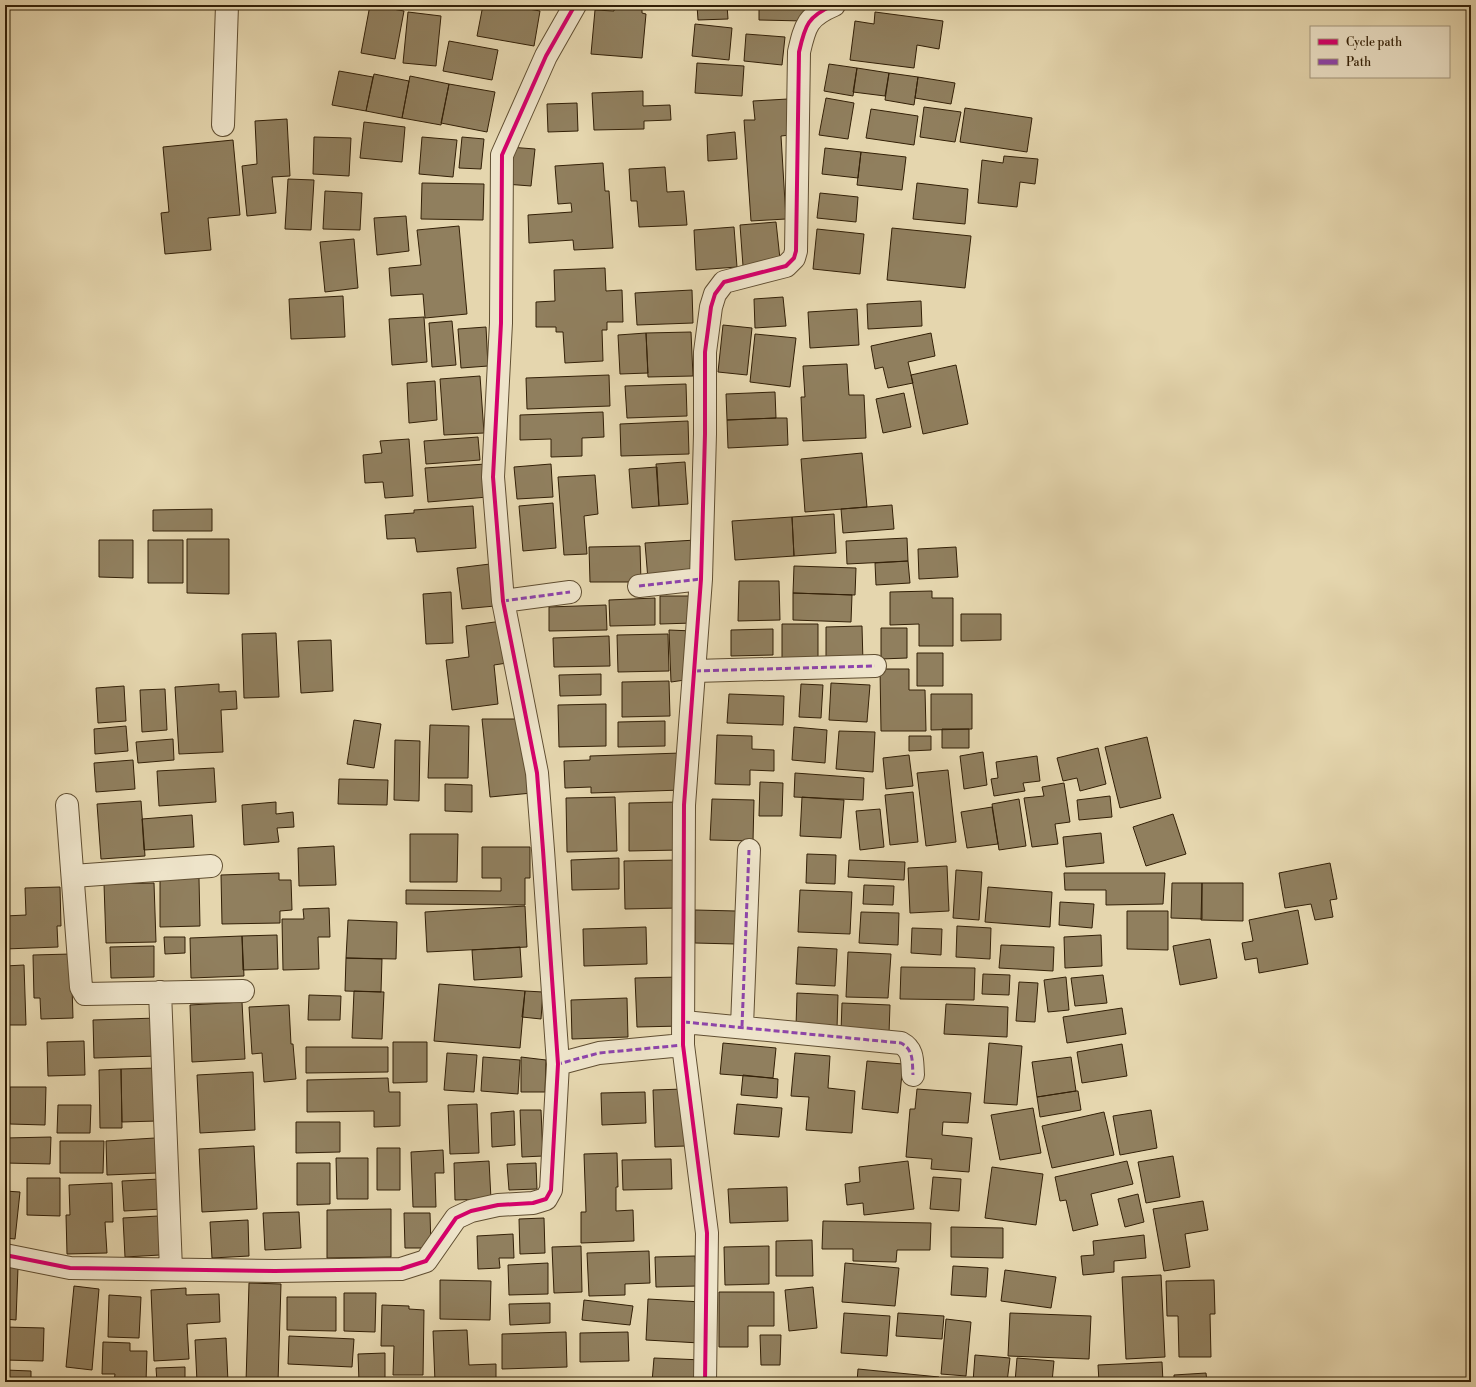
<svg xmlns="http://www.w3.org/2000/svg" width="1476" height="1387" font-family="'Libre Bodoni',serif">
	<style>
		.building { fill: #907f5e; stroke: #332007 }
		.lines { fill: none; stroke-linecap: round; stroke-linejoin: round }
		.minor-casing { stroke: #604e31; stroke-width: 24 }
		.minor { stroke: #eee4ca; stroke-width: 22 }
		.quiet { stroke: #8e44ad; stroke-width: 3; stroke-dasharray: 6 3; stroke-linecap: butt }
		.cycleway-casing { stroke: #eee4ca; stroke-width: 6 }
		.cycleway { stroke: #d6006c; stroke-width: 4 }
	</style>
	<rect width="100%" height="100%" fill="#e5d6ae"/>
	<filter id="stains"><feTurbulence type="fractalNoise" baseFrequency=".005" numOctaves="4"/><feColorMatrix values="0 0 0 0 .2 0 0 0 0 .09 0 0 0 0 .02 0 0 0 .5 -.17"/></filter>
	<radialGradient id="worn" r=".72"><stop offset=".6" stop-color="#630" stop-opacity="0"/><stop offset="1" stop-color="#630" stop-opacity=".3"/></radialGradient>
	<path class="building" d="M370,5L404,11L395,59L361,53Z
		M483,5H507L540,11L534,46L477,36Z
		M614,5H642V13L646,14L642,58L591,54L595,10L614,11Z
		M697,5H727L728,19L698,20Z
		M759,5H805L804,21L759,20Z
		M408,12L441,16L436,66L403,63Z
		M875,12L943,21L939,49L917,45L914,68L850,60L855,21L874,24Z
		M695,24L732,28L729,60L692,56Z
		M746,34L785,37L782,65L744,61Z
		M449,41L498,50L492,80L443,71Z
		M697,63L744,66L742,96L695,93Z
		M829,64L857,68L853,96L824,91Z
		M857,68L889,73L885,96L853,92Z
		M339,71L373,77L366,111L332,105Z
		M889,73L918,77L914,105L885,100Z
		M374,74L409,81L402,118L366,111Z
		M410,76L449,84L441,125L402,118Z
		M918,77L955,83L951,104L915,98Z
		M449,84L495,92L487,132L441,123Z
		M643,91V106L670,105L671,120L644,121V129L594,130L592,93Z
		M826,98L854,103L848,139L819,135Z
		M788,99L790,135L781,136L786,219L751,221L744,120H755L753,101Z
		M577,103L578,131L548,132L547,104Z
		M924,107L961,112L955,142L920,137Z
		M965,108L1032,118L1027,152L960,142Z
		M871,109L918,116L914,145L866,138Z
		M287,119L290,176L272,177L276,213L247,216L242,166L257,164L255,121Z
		M364,122L405,127L402,162L360,158Z
		M735,132L737,159L708,161L707,135Z
		M314,137L351,138L349,176L313,174Z
		M422,137L457,140L453,177L419,174Z
		M462,137L484,139L481,169L459,168Z
		M233,140L240,215L208,218L211,250L165,254L161,213L169,212L163,147Z
		M509,147L535,149L531,186L505,184Z
		M825,148L861,152L858,178L822,174Z
		M861,152L906,157L902,190L857,185Z
		M1004,156L1038,159L1035,184L1020,182L1017,207L978,203L982,160L1003,163Z
		M603,163L605,191H609L613,248L574,250L573,240L529,243L528,215L572,212L571,203L558,204L555,166Z
		M665,167L667,192L684,191L687,225L639,227L637,201H631L629,169Z
		M288,179L314,180L311,230L285,229Z
		M422,183L484,184L483,220L421,219Z
		M917,183L968,189L965,224L913,219Z
		M325,191L362,193L360,230L323,229Z
		M820,193L858,197L856,222L817,218Z
		M406,216L409,251L377,255L374,218Z
		M776,222L780,259L743,266L740,225Z
		M459,226L467,314L425,318L423,294L391,296L389,268L421,265L417,230Z
		M734,227L737,267L696,270L694,230Z
		M892,228L971,236L965,288L887,280Z
		M817,229L864,234L860,274L813,269Z
		M354,239L358,288L325,292L320,242Z
		M605,268L606,291L622,290L623,322H607V330H602L603,361L565,363L563,332H556V327H536V302L555,301L554,270Z
		M692,290L693,323L637,325L635,293Z
		M343,296L345,337L291,339L289,299Z
		M783,297L786,326L755,328L754,299Z
		M921,301L922,326L868,329L867,304Z
		M857,309L859,345L810,348L808,312Z
		M424,317L427,362L392,365L389,319Z
		M452,321L456,365L432,367L429,323Z
		M723,325L752,328L747,375L718,372Z
		M486,327L488,366L461,368L458,329Z
		M691,332L693,376L648,377L646,333Z
		M646,333L648,373L620,374L618,335Z
		M931,333L935,356L908,362L913,383L888,388L883,367L875,369L871,346Z
		M755,334L796,338L790,387L750,382Z
		M847,364L849,395H864L866,438L803,441L801,397H805L803,366Z
		M956,365L968,424L923,434L911,375Z
		M609,375L610,406L527,409L526,378Z
		M480,376L484,433L444,435L440,379Z
		M435,381L437,420L409,423L407,383Z
		M686,384L687,416L627,418L625,386Z
		M775,392L776,418L727,420L726,394Z
		M904,393L911,427L883,433L876,399Z
		M603,412L604,437L582,438V456L551,457V439L520,440V415Z
		M776,418H787L788,445L728,448L727,420Z
		M688,421L689,454L621,456L620,424Z
		M478,437L480,460L426,464L424,441Z
		M409,439L413,496L385,498L383,482L365,483L363,455L382,453L380,441Z
		M862,453L867,507L805,512L801,459Z
		M685,462L688,504L659,506L656,464Z
		M486,464L488,497L428,502L425,468Z
		M551,464L553,497L517,499L514,467Z
		M657,467L659,506L632,508L629,469Z
		M595,475L598,514L584,516L587,554L564,555L558,477Z
		M553,503L556,548L523,551L519,506Z
		M892,505L894,529L843,533L841,509Z
		M473,506L476,548L417,552L415,538L387,539L385,515L414,513V510Z
		M212,509V531H153V510Z
		M834,514L836,553L794,556L792,517Z
		M792,517L794,556L735,560L732,521Z
		M907,538L908,561L847,564L846,541Z
		M187,539H229V594L187,593Z
		M99,540H133V578L99,577Z
		M148,540H183V583H148Z
		M696,540L698,576L648,580L645,543Z
		M640,546L641,582H590L589,547Z
		M956,547L958,577L919,579L918,549Z
		M908,561L910,583L876,585L875,563Z
		M490,564L495,606L462,609L457,568Z
		M794,566L856,568L855,595L793,593Z
		M739,581H779L780,620L738,621Z
		M932,591V598H953V646H919V624L890,625V592Z
		M451,592L453,643L426,644L423,594Z
		M793,593L852,595L851,622L793,620Z
		M660,596H693V623L660,624Z
		M655,598V625L610,626L609,600Z
		M606,605L607,630L549,631V607Z
		M961,614H1001V640L961,641Z
		M502,621L507,663L494,665L498,704L452,710L446,660L469,657L466,626Z
		M782,624H818V661H782Z
		M862,626L863,663H826V627Z
		M881,628H907V658L881,659Z
		M773,629V655L731,656V630Z
		M669,630L693,631L692,679L671,682Z
		M276,633L279,697L244,698L242,634Z
		M668,634L669,671L618,672L617,635Z
		M609,636L610,666L554,667L553,638Z
		M331,640L333,691L301,693L298,641Z
		M917,653H943V686H917Z
		M880,669H909V690H925L926,731H881Z
		M601,674V695L560,696L559,675Z
		M669,681L670,716L622,717V682Z
		M831,683L870,685L867,722L829,720Z
		M219,684V692L236,691L237,709L221,710L223,752L179,754L175,687Z
		M801,684L823,685L821,718L799,717Z
		M124,686L126,721L98,723L96,688Z
		M165,689L167,730L142,732L140,690Z
		M729,694L784,696L783,725L727,723Z
		M931,694H972V729L931,730Z
		M606,704V746L559,747L558,705Z
		M482,719H520L532,793L490,797Z
		M354,720L381,724L374,768L347,764Z
		M665,721V746L618,747V722Z
		M430,725L469,726L468,778H428Z
		M126,726L128,751L95,754L94,729Z
		M794,727L827,730L825,763L792,760Z
		M942,729H969V748H942Z
		M839,731L875,732L873,772L836,769Z
		M717,735L752,736V749L774,750V771L750,770V785L715,784Z
		M909,736H931V750L909,751Z
		M1147,737L1161,798L1120,808L1105,747Z
		M173,739L174,760L138,763L136,742Z
		M395,740L420,741L419,801L394,800Z
		M1098,748L1106,784L1080,791L1077,778L1063,781L1057,758Z
		M983,752L987,785L964,789L960,756Z
		M681,753L682,790L591,793V787L565,788L564,761L590,760V756Z
		M909,755L913,786L886,789L883,758Z
		M1037,756L1040,781L1023,783L1025,791L994,796L991,779L998,778L996,762Z
		M133,760L135,789L96,792L94,763Z
		M214,768L216,802L159,806L157,771Z
		M948,770L956,842L926,846L917,773Z
		M795,773L864,778L863,800L794,797Z
		M339,779L388,780L387,805L338,804Z
		M760,782L783,783L782,816H759Z
		M1064,783L1070,822L1055,824L1058,844L1032,847L1024,798L1044,796L1042,787Z
		M445,784L472,785V812L445,811Z
		M913,792L918,842L890,845L885,795Z
		M1110,796L1112,817L1079,820L1077,800Z
		M615,797L617,851L567,852L566,798Z
		M802,797L844,800L841,838L800,836Z
		M712,799L754,800L753,841L710,840Z
		M1019,799L1026,846L999,850L992,804Z
		M141,801L145,856L101,859L97,804Z
		M276,802V814L293,812L294,827L277,828L279,842L244,845L242,805Z
		M678,802L680,850L629,851V803Z
		M992,807L998,844L967,848L961,812Z
		M880,809L884,847L860,850L856,811Z
		M1173,814L1186,854L1146,866L1133,827Z
		M192,815L194,847L144,850L142,819Z
		M1101,833L1104,863L1066,867L1063,837Z
		M410,834H458L457,882H410Z
		M334,846L336,885L299,886L298,848Z
		M482,847H530V878H525V905L406,904V890L501,891V878H482Z
		M807,854L836,855L835,884L806,883Z
		M619,858V889L572,890L571,860Z
		M679,860L680,908L625,909L624,861Z
		M849,860L905,862L904,880L848,877Z
		M1330,863L1337,899L1330,900L1333,917L1315,920L1311,904L1285,908L1279,873Z
		M947,866L949,911L910,913L908,868Z
		M956,870L982,872L979,920L953,918Z
		M279,873V880H291L292,910L280,911V923L222,924L221,875Z
		M1064,873H1165L1163,904L1106,905V890H1065Z
		M199,878L200,926L160,927V879Z
		M154,883L156,942L106,943L104,884Z
		M1172,883H1202V919L1171,918Z
		M1202,883H1243V921L1201,920Z
		M864,885L894,886L893,905L863,904Z
		M60,887L61,926H57L58,947L5,949V916L26,915L25,888Z
		M988,887L1052,892L1050,927L985,922Z
		M800,890L852,892L850,934L798,932Z
		M1060,902L1094,904L1092,928L1059,925Z
		M525,906L527,947L427,952L425,912Z
		M329,908L330,937H318L319,969L283,970L282,919H304L303,909Z
		M695,910L736,911L735,944L695,943Z
		M1298,910L1308,964L1259,973L1257,958L1245,960L1242,943L1253,941L1249,920Z
		M1127,911H1168V950L1127,949Z
		M861,912L899,913L898,945L859,943Z
		M348,920L397,922L396,959L346,958Z
		M957,926L991,928L990,959L956,957Z
		M646,927L647,964L584,966L583,929Z
		M912,928L942,929L941,955L911,953Z
		M277,935L278,969L243,970L242,936Z
		M1101,935L1102,966L1065,968L1064,937Z
		M242,936L244,976L191,978L190,938Z
		M164,937H185V953L165,954Z
		M1210,939L1217,978L1180,985L1173,946Z
		M1001,945L1054,947L1053,971L999,968Z
		M154,946V977L111,978L110,947Z
		M520,947L522,977L474,980L472,950Z
		M798,947L837,949L835,986L796,984Z
		M848,952L891,954L888,998L846,997Z
		M71,954L73,1018L41,1019L40,998H34L33,955Z
		M346,958L382,959L381,992L345,991Z
		M24,965L26,1025H5V966Z
		M901,967L975,968L974,1000L900,999Z
		M983,974L1010,975L1009,995L982,994Z
		M1103,975L1107,1003L1075,1006L1071,978Z
		M680,977L681,1026L637,1027L635,978Z
		M1066,977L1069,1010L1048,1012L1044,980Z
		M1019,982L1038,983L1035,1022L1016,1021Z
		M439,984L525,991L520,1048L434,1041Z
		M354,991L384,992L382,1039L352,1038Z
		M525,991L543,992L541,1019L522,1017Z
		M797,993L838,995L837,1029L796,1027Z
		M309,995L341,996L340,1020H308Z
		M627,998L628,1037L572,1039L571,1000Z
		M242,1002L245,1059L192,1062L190,1005Z
		M842,1003L890,1005L889,1034L841,1032Z
		M946,1004L1008,1007L1007,1037L944,1034Z
		M289,1005L291,1044H293L296,1079L264,1082L262,1053L252,1054L249,1007Z
		M1122,1008L1126,1034L1067,1043L1063,1017Z
		M157,1018L158,1056L94,1058L93,1020Z
		M84,1041L85,1075L48,1076L47,1042Z
		M393,1042H427V1082L393,1083Z
		M723,1043L776,1048L773,1078L720,1074Z
		M989,1043L1022,1046L1017,1105L984,1103Z
		M1122,1044L1127,1076L1082,1083L1077,1052Z
		M306,1047H388V1072L306,1073Z
		M447,1053L477,1055L474,1092L444,1090Z
		M795,1053L830,1056L828,1088L855,1091L852,1133L806,1130L809,1097L791,1096Z
		M483,1057L520,1060L518,1094L481,1091Z
		M521,1057L546,1060L545,1092H521Z
		M1071,1057L1076,1091L1037,1097L1032,1062Z
		M867,1061L903,1064L898,1113L862,1109Z
		M156,1068L157,1121L122,1122L121,1069Z
		M121,1069L122,1128H100L99,1070Z
		M253,1072L255,1130L200,1133L197,1075Z
		M743,1075L778,1079L777,1098L741,1095Z
		M388,1078L389,1092H400V1126L374,1127V1111L307,1112V1080Z
		M10,1087H46L45,1125L10,1124Z
		M684,1089L686,1146L655,1147L653,1090Z
		M917,1089L971,1093L968,1123L943,1122L942,1135L972,1138L969,1172L931,1169L932,1159L906,1157L910,1109H915Z
		M1076,1091H1078L1081,1110L1040,1117L1037,1097Z
		M645,1092L646,1123L602,1125L601,1093Z
		M477,1104L479,1153L450,1154L448,1105Z
		M737,1104L782,1108L779,1137L734,1134Z
		M58,1105H91L90,1133H57Z
		M1033,1108L1041,1153L1000,1160L991,1115Z
		M520,1110H541L543,1156L522,1157Z
		M1151,1110L1157,1148L1120,1155L1113,1116Z
		M514,1111L515,1145L492,1147L491,1113Z
		M1104,1112L1114,1155L1052,1168L1042,1126Z
		M296,1122H340V1152L296,1153Z
		M51,1137L50,1164L5,1163V1138Z
		M155,1138L157,1173L107,1175L106,1141Z
		M60,1141H104L103,1173H60Z
		M254,1146L257,1209L202,1212L199,1149Z
		M377,1148H400V1190H377Z
		M443,1150L444,1173H435L436,1207H413L411,1152Z
		M617,1153L618,1187H616V1211L633,1210L634,1241L581,1243V1212H586L584,1154Z
		M1173,1156L1180,1197L1146,1203L1138,1162Z
		M336,1158H368V1199H337Z
		M671,1159L672,1189L623,1190L622,1160Z
		M489,1161L491,1199L455,1200L454,1163Z
		M908,1161L914,1209L864,1215L863,1203L847,1205L845,1184L860,1182L859,1167Z
		M1127,1161L1133,1184L1091,1194L1098,1225L1073,1231L1066,1200L1060,1201L1055,1177Z
		M297,1163H330V1204L297,1205Z
		M536,1163L537,1189L509,1190L507,1164Z
		M992,1167L1043,1174L1036,1225L985,1218Z
		M933,1177L961,1179L959,1211L930,1209Z
		M27,1178H60V1216L27,1215Z
		M160,1179L162,1209L124,1211L122,1181Z
		M112,1183L113,1222H105L107,1253L67,1254L66,1215H70L69,1185Z
		M787,1187L788,1221L730,1223L728,1189Z
		M5,1191L20,1192L15,1239L5,1238Z
		M1138,1194L1144,1222L1125,1227L1118,1199Z
		M1203,1201L1208,1230L1185,1234L1190,1267L1164,1271L1153,1209Z
		M391,1209V1257L327,1258V1210Z
		M299,1212L301,1248L265,1250L263,1213Z
		M404,1213H430L431,1248H405Z
		M158,1216L160,1255L125,1257L123,1218Z
		M544,1218L545,1253L520,1254L519,1219Z
		M248,1220L249,1256L212,1258L210,1222Z
		M823,1221L931,1223L930,1250H897L896,1262L853,1261V1249H822Z
		M951,1227L1003,1228V1258L951,1257Z
		M513,1234L514,1258H499L500,1268L478,1269L477,1236Z
		M1144,1235L1146,1258L1114,1261V1272L1083,1275L1081,1256L1094,1255L1093,1241Z
		M812,1240L813,1276H776V1241Z
		M581,1246L582,1292L554,1293L552,1247Z
		M769,1246V1284L725,1285L724,1247Z
		M649,1251L650,1283L625,1284V1295L589,1296L587,1253Z
		M695,1256L697,1286L656,1287L655,1257Z
		M548,1263V1294L509,1295L508,1265Z
		M845,1263L899,1268L895,1306L842,1302Z
		M953,1266L988,1268L986,1297L951,1295Z
		M5,1267L18,1268L16,1320L5,1319Z
		M1005,1270L1056,1277L1051,1308L1001,1301Z
		M1161,1275L1165,1357L1126,1359L1122,1277Z
		M440,1280L491,1281L490,1320L440,1319Z
		M1214,1280L1215,1314H1210L1211,1357H1179L1178,1316H1167L1166,1281Z
		M249,1283L281,1284L278,1382H246Z
		M74,1286L99,1289L92,1370L66,1367Z
		M813,1287L817,1328L789,1331L785,1290Z
		M186,1288V1295L219,1294L220,1322L187,1324L189,1359L154,1361L151,1290Z
		M719,1292H774V1326H748V1347H719Z
		M344,1293H376L375,1332L344,1331Z
		M109,1295L141,1297L139,1338L108,1337Z
		M287,1297H336V1331L287,1330Z
		M648,1299L702,1302L700,1343L646,1340Z
		M584,1300L633,1306L630,1325L582,1320Z
		M550,1303V1323L510,1325L509,1304Z
		M382,1305L409,1306V1309L424,1310L423,1375H393L394,1346H381Z
		M844,1313L890,1316L887,1356L841,1353Z
		M898,1313L944,1316L942,1339L896,1336Z
		M1010,1313L1091,1316L1089,1359L1008,1356Z
		M946,1319L971,1322L966,1376L941,1374Z
		M5,1327L44,1328L43,1361L5,1360Z
		M467,1330L469,1365L496,1364V1382H435L433,1331Z
		M566,1332L567,1367L502,1369V1334Z
		M628,1332L629,1361L580,1362V1333Z
		M760,1335H781L780,1365H761Z
		M289,1336L354,1339L352,1367L288,1364Z
		M226,1338L228,1382H197L195,1340Z
		M103,1342L130,1343V1351H147L146,1382H114L115,1374H102Z
		M385,1353V1382H359L358,1354Z
		M975,1355L1010,1358L1007,1382H973Z
		M654,1358L703,1360L702,1382H652Z
		M1017,1358L1054,1361L1052,1382H1015Z
		M1162,1362L1163,1382H1099L1098,1365Z
		M185,1367V1382H157L156,1368Z
		M858,1369L939,1377V1382H857Z
		M5,1370L31,1371V1382H5Z
		M1206,1373L1207,1382H1174V1375Z
		M94,1379V1382L56,1381Z"/>
	<g class="lines">
		<defs>
			<path id="minor" d="M223,125L227,5
				M639,586L701,579
				M503,601L570,592
				M695,671L875,666
				M67,805L81,987L85,994L243,991
				M73,876L211,866
				M160,992L171,1269
				M684,1022L901,1043C914,1050 912,1061 913,1075
				M742,1026L749,850
				M558,1064L599,1053L683,1045
				M5,1255L70,1268L275,1271L401,1269L426,1261L456,1218L471,1211L498,1205L533,1203L546,1199L551,1190L558,1064L543,850L537,773L503,601L493,477L501,323L502,155L546,56L575,5
				M705,1382L707,1233L683,1045L684,805L701,579L705,434V352L711,307L715,294L724,282L786,266L794,258L796,251L799,52C805,25 808,16 834,5"/>
		</defs>
		<use href="#minor" class="minor-casing"/>
		<use href="#minor" class="minor"/>
		<path class="quiet" d="M639,586L701,579
			M503,601L570,592
			M695,671L875,666
			M684,1022L901,1043C914,1050 912,1061 913,1075
			M742,1026L749,850
			M558,1066V1064L599,1053L683,1045V1043"/>
		<defs>
			<path id="cycleway" d="M5,1255L70,1268L275,1271L401,1269L426,1261L456,1218L471,1211L498,1205L533,1203L546,1199L551,1190L558,1064L543,850L537,773L503,601L493,477L501,323L502,155L546,56L575,5
				M705,1382L707,1233L683,1045L684,805L701,579L705,434V352L711,307L715,294L724,282L786,266L794,258L796,251L799,52C805,25 808,16 834,5"/>
		</defs>
		<use href="#cycleway" class="cycleway-casing"/>
		<use href="#cycleway" class="cycleway"/>
	</g>
	<rect width="1476" height="1387" fill="none" stroke="#e5d6ae" stroke-width="20"/>
	<rect x="6" y="6" width="1464" height="1375" fill="none" stroke="#332007" stroke-width="2"/>
	<rect x="10" y="10" width="1456" height="1367" fill="none" stroke="#332007"/>
	<rect x="1310" y="26" width="140" height="52" fill="#eee4ca" stroke="#a3967c"/>
	<rect x="1318" y="39" width="20" height="6" fill="#d6006c" stroke="#a3967c"/>
	<text x="1346" y="46" font-size="12" fill="#332007">Cycle path</text>
	<rect x="1318" y="59" width="20" height="6" fill="#8e44ad" stroke="#a3967c"/>
	<text x="1346" y="66" font-size="12" fill="#332007">Path</text>
	<rect width="100%" height="100%" filter="url(#stains)"/>
	<rect width="100%" height="100%" fill="url(#worn)"/>
</svg>
